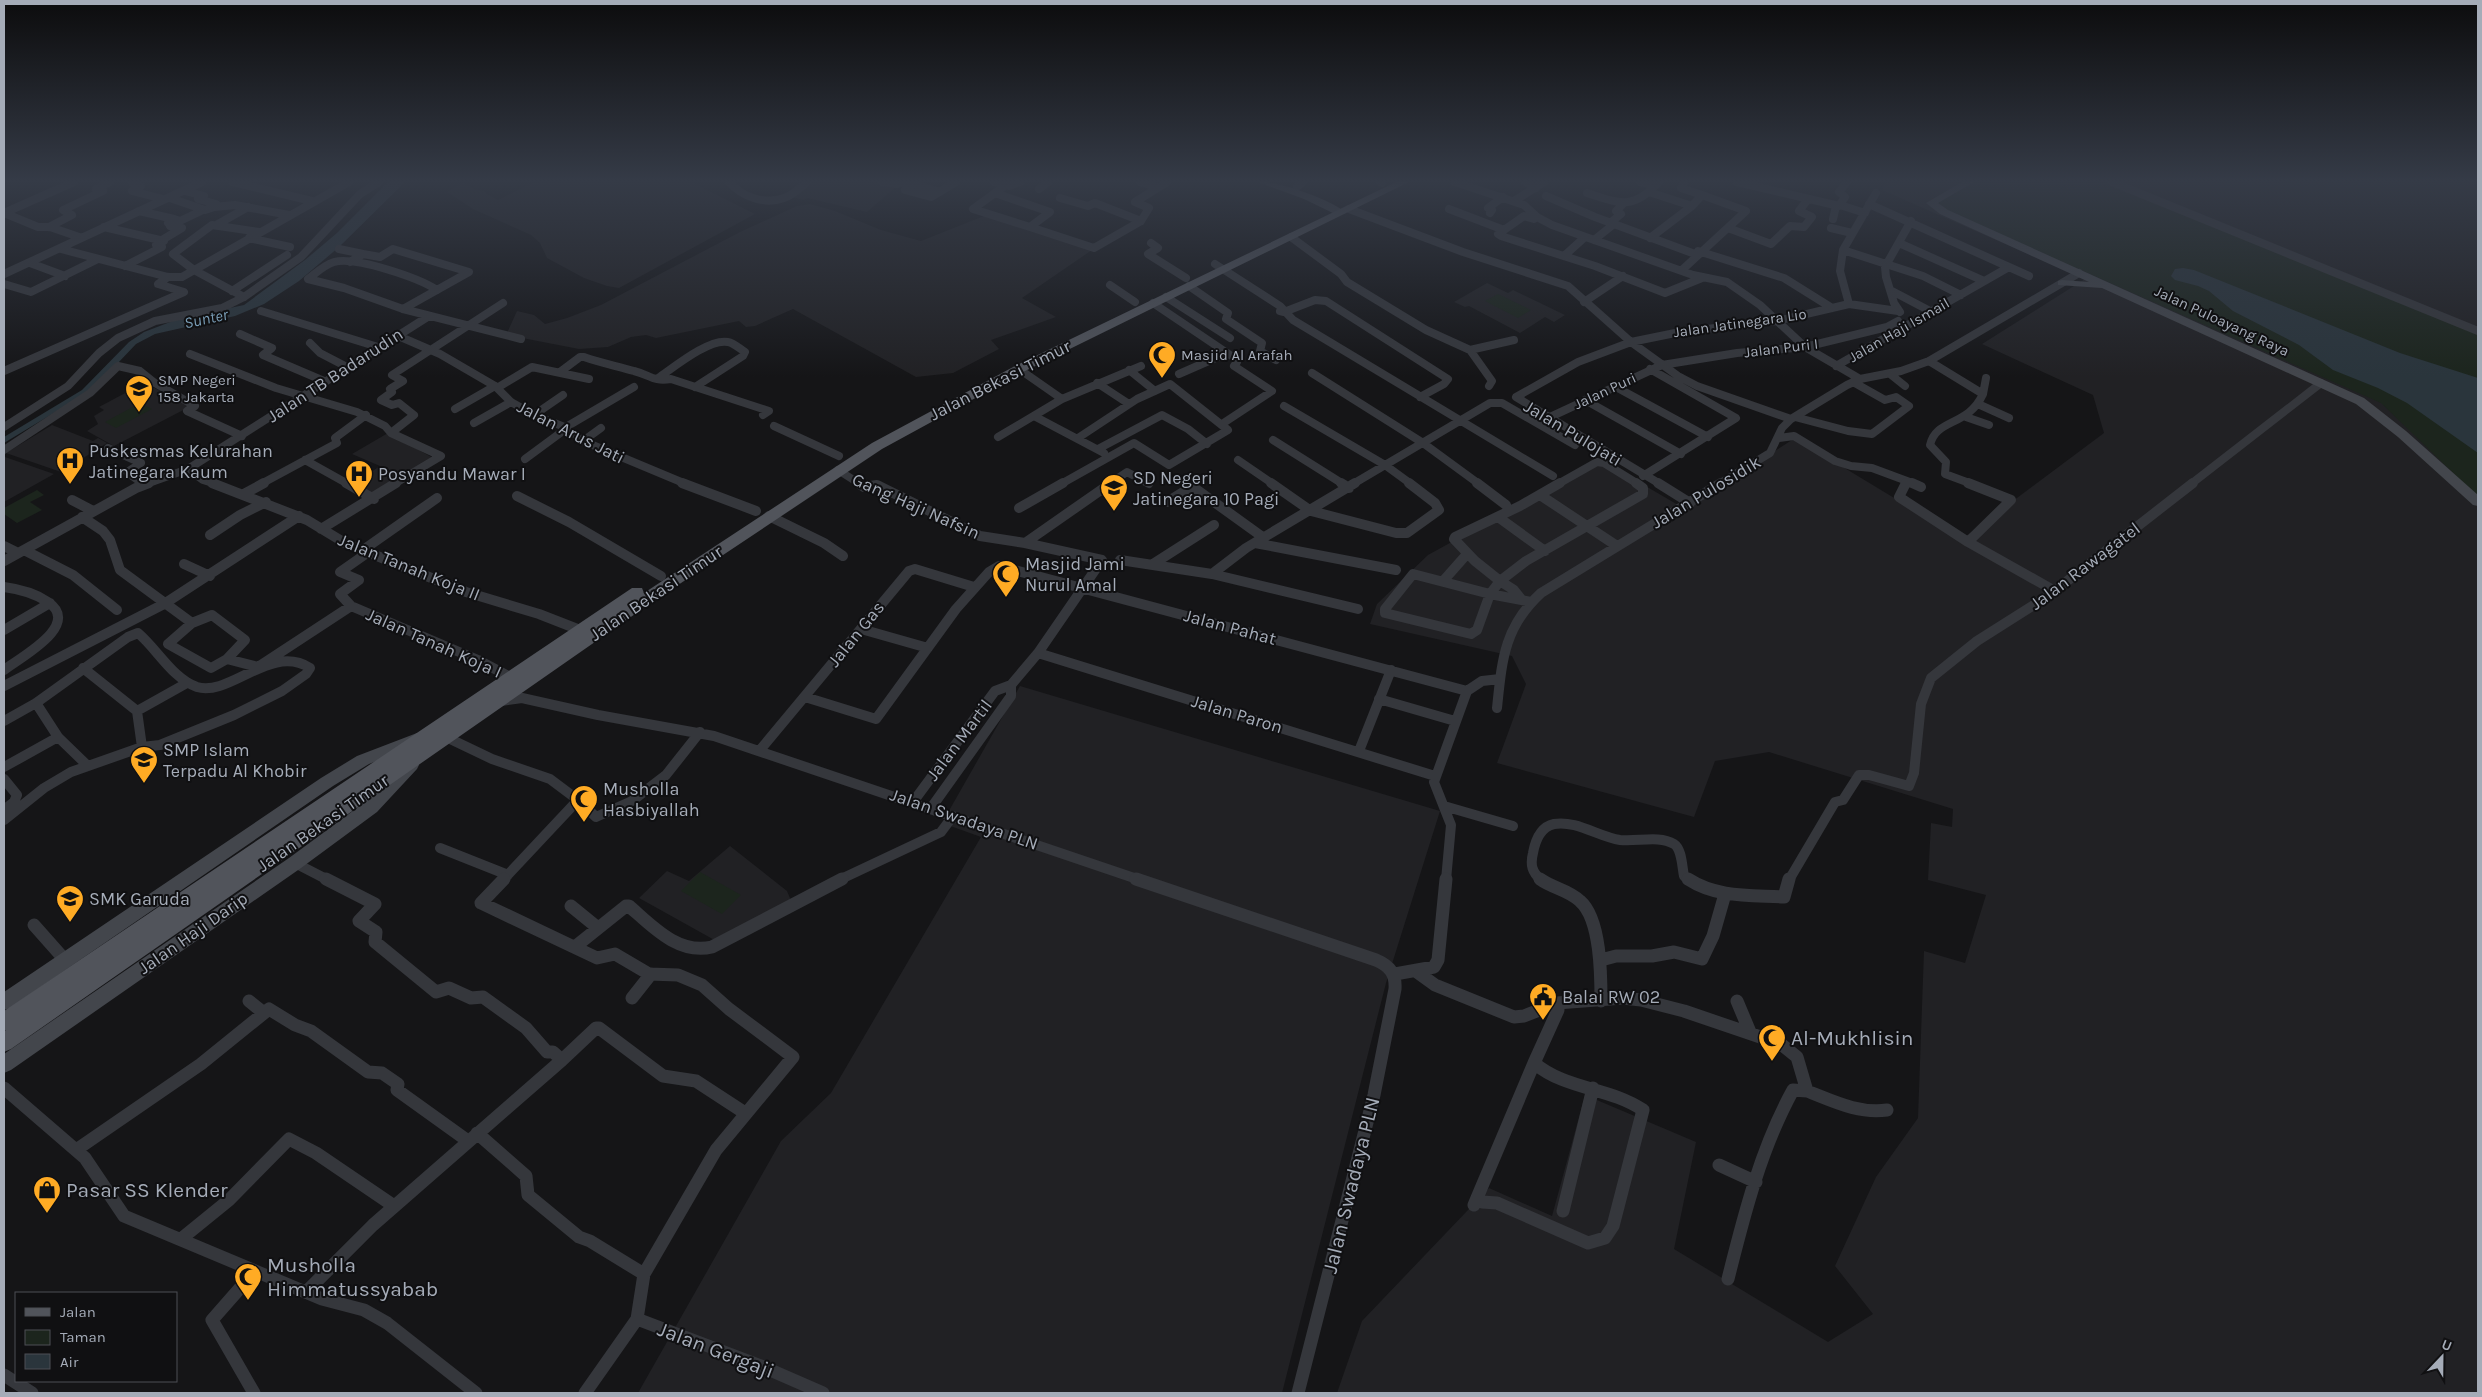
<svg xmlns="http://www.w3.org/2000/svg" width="2482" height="1397" font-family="Karla,sans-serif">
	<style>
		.built { fill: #212124 }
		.green { fill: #1c251d }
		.water { fill: #2a353c }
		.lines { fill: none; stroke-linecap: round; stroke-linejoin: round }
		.street-far2 { stroke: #35373c; stroke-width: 8 }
		.street-far1 { stroke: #35373c; stroke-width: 10 }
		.street { stroke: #35373c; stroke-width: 13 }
		.secondary { fill: #43464c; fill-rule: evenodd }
		.primary { fill: #51545b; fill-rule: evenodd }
		.labels { text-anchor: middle; stroke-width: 4; stroke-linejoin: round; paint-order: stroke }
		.far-street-label { font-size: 15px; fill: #a5acb8; stroke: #101012 }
		.far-poi-label { font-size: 15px; fill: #a5acb8; stroke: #101012; text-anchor: start }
		.far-water-label { font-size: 16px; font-style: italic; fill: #799db6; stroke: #101012 }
		.street-label { font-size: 18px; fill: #a5acb8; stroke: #101012 }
		.poi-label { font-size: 18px; fill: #a5acb8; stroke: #101012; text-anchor: start }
		.near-poi-label { font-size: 21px; fill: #a5acb8; stroke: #101012; text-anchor: start }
		.near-street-label { font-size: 21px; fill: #a5acb8; stroke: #101012 }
	</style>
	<rect width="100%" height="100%" fill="#151517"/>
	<path class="built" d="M463,182L474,189L484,191L487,194L498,200L534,182H691L755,214L619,288L607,286L584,278L547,258L540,243L531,235L473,209L447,192Z
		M811,182H879L898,185L867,212L807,198L804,200L791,197Z
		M1886,182H2478V1393H1337L1362,1321L1489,1188L1552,1216L1585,1095L1696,1142L1674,1249L1828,1342L1873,1314L1835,1266L1876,1177L1918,1118L1924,951L1965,963L1986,895L1928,880L1931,823L1952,827L1953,809L1769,752L1715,761L1694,817L1497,763L1526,684L1512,656L1370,624L1377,604L1428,555L1601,460L1685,509L1795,438L1962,539L2104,433L2093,395L1982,344L2085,279L1882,190Z
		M810,204L835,211L881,230L921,241L989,214L1092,250L1022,298L1056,317L991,340L999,349L953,373L916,377L793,309L755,326L746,327L739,321L656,338L646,335L631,337L608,347L579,349L512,336L507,333L517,311L534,315L545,324L567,318L601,305L740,232L797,206Z
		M1487,283L1508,293L1513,290L1565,315L1554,322L1545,317L1520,333L1469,306L1465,307L1454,302Z
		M144,383L191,406L114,446L87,431L98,424L94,416L104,410L99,407Z
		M52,425L93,441L98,438L107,443L61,472L6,453Z
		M388,433L435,459L376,496L352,485L380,466L352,454Z
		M5,457L54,474L4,502Z
		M1020,686L1440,811L1386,983L1282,1393H638L781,1141L831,1093L981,837L942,823Z
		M730,846L787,891L792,903L718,942L639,898L667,871L689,881Z"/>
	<path class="green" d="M1979,182H2106L2478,333V497L2381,403L1932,204Z
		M1498,294L1531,310L1518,318L1485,301Z
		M140,403L152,409L116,428L105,422Z
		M37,490L44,495L30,502L42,510L17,523L4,514V508Z
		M700,872L741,895L722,914L681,891Z"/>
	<path class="water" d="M388,182H405L339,247L299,281L264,304L235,316L155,334L136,344L100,382L77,399L4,443V437L82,390L129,342L144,332L178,319L244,305L305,260L337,233Z
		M2183,268L2194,270L2400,353L2478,378V453L2407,403L2378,388L2333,370L2299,345L2233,311L2209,291L2198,286L2175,280L2171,276L2175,269Z"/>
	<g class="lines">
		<path class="street-far2" d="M135,182L132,183L141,186L132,191L163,199
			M233,182L312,201
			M729,182C742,197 765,205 784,198C793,195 800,188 807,182
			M882,182L897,184L904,182
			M907,182L940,192
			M994,182L1009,186L1020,182
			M1140,182L1157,187
			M1380,182L1382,183
			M1455,182L1524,205L1537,217L1552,225L1693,275L1727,282L1760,305L1805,347L1860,379
			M1525,182L1536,188
			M1640,182L1655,186
			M1684,182L1681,188L1702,195L1692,206
			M1737,182L1839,206L1845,197L1839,192L1847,182
			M2112,182L2478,331
			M913,183L905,190L931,197L956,182
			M1006,185L995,193L1050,212L1030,227L1094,248L1141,221L1149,208L1135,202L1167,182
			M1297,187L1303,182
			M1039,189L1048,182
			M185,191L204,196L198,199L216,204L214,205
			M1649,192L1692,206L1650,238
			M995,193L973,209L1030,227
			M1587,193C1621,204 1633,210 1659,182
			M1546,196L1595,217L1695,254
			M170,198L205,210L214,207L235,205L289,215
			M1060,198L1088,206L1095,203L1141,221
			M1514,201L1544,182
			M1840,205L1865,213
			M1349,209L1463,252L1568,286L1631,342L1678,376L1697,386L1791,419
			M1449,209L1504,230L1498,234L1501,236L1595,266L1665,293L1702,278
			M139,211L174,219L168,223L173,224L170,226L182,228L162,240
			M4,213L38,227H50L82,238
			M4,213L74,182
			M1490,213L1492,210L1488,208L1503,197
			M174,219L180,221L203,210
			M1833,219L1836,206
			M1610,223L1621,214L1616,211L1623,204
			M218,224L248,207
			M49,227L72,215L63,210L103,191L96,189L110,182
			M104,227L164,241L156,245L162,247L125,266
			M1728,228L1771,244L1790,226L1804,227L1812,217L1799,211L1808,199
			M1831,228L1852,233
			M1504,230L1524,216L1534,219L1537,217
			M1291,237L1341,274L1347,282L1426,330L1470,350L1514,340
			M249,238L290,247
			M1594,240L1614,224
			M1151,243L1158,248L1148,254L1186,278
			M1899,243L1984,281
			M61,249L168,277H182L349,182
			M339,249L363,254
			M1843,250L1923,276L1961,295
			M1698,251L1784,278L1832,308
			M1564,256L1585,237
			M350,262L363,254L380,257L393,249L469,272L403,309
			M30,263L65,276
			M1215,264L1280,306L1293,320L1553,476
			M2009,267L2029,276
			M1682,270L1746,211L1702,195
			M4,274L202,182
			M4,284L31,292L98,259
			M1110,285L1135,302
			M1189,286L1228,313L1226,319L1262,343L1260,351L1276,360
			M437,290C419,278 355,256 334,262C324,265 316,273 308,279L344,288L403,309L521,339
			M232,291L287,255
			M1892,291L1930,311
			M244,297L194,270L173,254L212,225L259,232
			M1166,297L1230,338
			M1584,302L1623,276
			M1153,303L1233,357L1237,362L1234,366L1272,391L1222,424
			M1849,304L1840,271L1843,250L1876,193
			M261,311L378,347
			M1280,311L1284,312L1315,300L1326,301L1448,379L1444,384L1420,397
			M1900,312L1894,303L1886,277L1885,267L1911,221
			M240,334L272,348L263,355L324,381
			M396,335L440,354L495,386L511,402L534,415L567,428L583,441L686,484
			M310,343L320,353L347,367
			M1470,350L1492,381L1489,386
			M190,354L276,388L357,412L385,426L391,433L441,456L394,484
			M1929,361L1983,394C1968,427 1936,418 1930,445L1946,462L1945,474L1972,484
			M1836,366L2009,267L1869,204
			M1019,369L1062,399
			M1129,370L1155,391
			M4,371L184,292L158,284L168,277
			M560,372L580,357H584C601,363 617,366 634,371C650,375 653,382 671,379L769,411L763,415
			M1312,373L1423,443L1479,484
			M1179,374L1227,353
			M1890,374L1905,386
			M658,378C673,368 709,338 728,342C734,343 740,349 745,352L743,356L695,387
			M1097,383L1129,404
			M1614,386L1708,437
			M497,388L532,367L589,379
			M1983,394L1986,378
			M1585,400L1681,454
			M1978,404L2009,418
			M1284,406L1385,465L1411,484
			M455,409L495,386
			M534,415L563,395
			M1034,416L1104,453
			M1795,417L1848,431L1872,434L1909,406L1896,397L1885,400L1853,382
			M1966,417L1989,425
			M1548,418L1662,365L1737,353L1805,347L1887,327L1898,321
			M474,423L511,402
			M774,426L839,456
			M4,427L68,386L99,353L118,338L155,321L222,308L244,297L301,257L360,194L379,182
			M566,427L634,387
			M391,433L414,415L399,403L392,405L381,400L392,392L390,389L403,381L392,375L503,303
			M998,437L1062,399L1141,366
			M1779,438L1794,436L1835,461L1851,466L1872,468L1907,481L1905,484
			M1273,440L1343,484
			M583,441L601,428
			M108,448L141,463L127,472L143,484
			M1098,449L1162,415L1188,429L1207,444
			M4,450L90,393L118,366L140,371L155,383L195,406L187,411L242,436
			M525,459L567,428
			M305,460L348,484
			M1238,460L1273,484
			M188,469L203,480L216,484
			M838,470L860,484
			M1643,476L1736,418L1650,369
			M1907,481L1915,484
			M146,484L188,469L429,316
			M261,484L337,443L335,438L366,415
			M1061,484L1134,443L1169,465L1228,430L1170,384L1137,399L1078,438
			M1109,484L1127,472L1149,484
			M1353,484L1490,403H1502L1575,445
			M1558,484L1597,462L1604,463L1638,484
			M1660,484L1516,397L1578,362L1631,342L1680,332L1777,321L1849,304L1898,311
			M1719,484L1770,453L1782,428L1791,419L1847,385L1860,379L1901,371L1929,361L2079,273
			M2191,484L2321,383"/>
		<path class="street-far1" d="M142,483L144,485
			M212,483L307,520L345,543L466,592L539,614L580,630
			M346,483L374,499
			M682,483L756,511
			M858,483L864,487L877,485L980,536L1025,543L1111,483
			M1271,483L1311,511L1396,533H1407L1439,510L1435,503L1409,483
			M1341,483L1349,488
			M1477,483L1506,505
			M1658,483L1690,503
			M1906,483L1899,497L1968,542L2055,591
			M1912,483L1921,487
			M244,494L264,483
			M1540,495L1617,546
			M517,496L569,522L661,576
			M72,500L93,511
			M1167,502L1188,489H1196L1264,538
			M1019,508L1063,483
			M769,516L824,543L843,556
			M82,517L103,531L110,540L120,570L192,623
			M1498,517L1545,551
			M321,529L396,483
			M210,535L240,515L266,502
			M1968,542L2011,500L1968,483
			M1255,543L1396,570
			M4,546L18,553
			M24,550L73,575L117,610
			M363,550L437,498
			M370,551L340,572L359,580L340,594L351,606L478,660L510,677
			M1120,560L1212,574L1358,609
			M4,561L136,488L149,483
			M184,564L210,576
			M1153,564L1214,525
			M1212,574L1246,548L1355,483
			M1413,574L1490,594L1477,630L1471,634L1385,613V609Z
			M1444,580L1467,554
			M1500,581L1514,590L1522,600
			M1500,581L1475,561L1454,539L1455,537L1520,506L1560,483
			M1500,581L1526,561L1643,494V488L1636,483
			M4,587C19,589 35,593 48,602C82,625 21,657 4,670
			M1490,594L1531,602
			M1490,594L1500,581
			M212,615L245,640L227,659L211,668L168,644L192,623Z
			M861,629L928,648
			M4,630L50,603
			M1038,653L1435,776
			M227,659L258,667L351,606
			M83,668L137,711L187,683
			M4,686L164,604L299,516
			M805,697L876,719L956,609L989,572L999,566L1467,691
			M1379,699L1455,721
			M501,701L522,698L598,715L714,736L1140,880
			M36,703L58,737L88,766
			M1497,708C1502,660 1504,627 1541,593L1721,483
			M137,711L142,747
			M4,721L36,703L128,637L138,633C157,649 173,679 197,687C230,697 271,643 310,668L306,674L282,691L234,715L160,745L142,747L71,772L44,788L4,820
			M446,737L492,759L550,779L578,800
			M760,750L909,571L915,569L974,587
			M1359,751L1391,670
			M4,767L58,737
			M4,779L17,795L14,802L4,810
			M913,802L995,691L1011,685L1038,653L1102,560L1025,543
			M1444,806L1513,826
			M931,808L1011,696V685
			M440,848L508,875
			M295,863L328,880
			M503,880L578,800L596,817L632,801L666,775L700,732
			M839,880L941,832L953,816
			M1446,880L1451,825L1434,782L1467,691L1482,681L1500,679
			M1541,880C1532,872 1530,865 1533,853C1535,842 1540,827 1554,824C1576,820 1599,837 1620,840C1637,842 1659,835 1674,844C1682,849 1682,867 1684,876L1690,880
			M1789,880L1835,802L1843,800L1859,775H1869L1909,786L1914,773L1921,704L1931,678L1977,641L2048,596L2193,483"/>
		<path class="street" d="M326,879L375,904L359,921L376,932L375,942L436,992L449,988L471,998L483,997L526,1028L547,1052H553L562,1060L596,1028H599L663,1076L696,1081L745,1113
			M504,879L481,903L597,958L615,954L649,974L678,975L702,985L729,1009L793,1057L716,1150L644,1274L637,1319L585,1393
			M1136,879L1376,960C1390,966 1396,974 1395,989L1374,1095L1298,1393
			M1540,879C1552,888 1569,890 1580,901C1601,919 1601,976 1601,1001
			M1688,879C1717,898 1751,895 1784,897L1789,879
			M571,906L598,928
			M34,925L65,960
			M576,946L626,906H629C652,926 678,955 712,947L842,879
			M1601,960L1616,956H1652L1674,952L1702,959L1713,936L1725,894
			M1417,972L1435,985L1514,1017L1524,1016L1557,1003L1623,998L1641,1000L1684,1011L1781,1044L1797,1057L1807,1091C1833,1101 1858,1114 1887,1110
			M1395,974L1434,967L1438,960L1446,879
			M632,998L651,974
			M249,1001L264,1013
			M1737,1001L1750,1032
			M4,1088L85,1158L124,1216L322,1299L364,1310L387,1323L476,1393
			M477,1133L526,1176L528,1195L579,1237L590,1241L644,1274
			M76,1150L201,1064L269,1009L295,1025L311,1031L368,1072L382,1073L398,1084L397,1090L468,1141
			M1719,1165L1756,1182
			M1482,1202L1497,1203L1588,1243L1605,1238L1613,1226L1643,1110C1609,1087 1566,1090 1534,1063L1558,1010L1557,1003
			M1474,1205L1534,1063
			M1563,1211L1593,1088
			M181,1239L229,1200L289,1139L316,1153L394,1206
			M1728,1279C1744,1215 1761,1148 1793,1090L1807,1091
			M306,1292L373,1225L562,1060
			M637,1319L761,1366L823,1393
			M4,1375L32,1393
			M254,1393L212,1320L255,1271"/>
		<path class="secondary" d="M1258,182C1276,180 1333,200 1346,213L1337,215L1304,199Z
			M1962,182H1974L1938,203L1948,210L2364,398L2406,431L2478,495V506L2473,505L2398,437L2356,404L2102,288L2058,285V281L2062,280L2089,282L1940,214L1926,203Z
			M417,733L422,735L425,739L422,743L369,764L333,786L10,1008L4,1010V992L321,778L357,756Z
			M411,759L417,761L419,765L417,769L377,812L301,868L11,1070L4,1073V1054L289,858L365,802L405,761Z"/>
		<path class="primary" d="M1396,182H1409L1023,372L882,449L648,605L11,1049L4,1052V1032L6,1030L4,1031V1011L632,588H642L644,593L872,443L1015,366Z"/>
	</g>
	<linearGradient id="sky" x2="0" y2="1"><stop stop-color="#0c0c0d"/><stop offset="0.48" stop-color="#353b47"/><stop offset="1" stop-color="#353b47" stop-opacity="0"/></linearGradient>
	<rect width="2482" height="377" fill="url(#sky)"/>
	<defs>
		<symbol id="mosque-pin" viewBox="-11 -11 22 30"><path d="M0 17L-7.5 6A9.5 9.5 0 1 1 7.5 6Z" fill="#ffab24" stroke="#101012"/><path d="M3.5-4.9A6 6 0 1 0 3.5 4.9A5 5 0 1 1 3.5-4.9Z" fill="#111"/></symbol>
		<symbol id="school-pin" viewBox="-11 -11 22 30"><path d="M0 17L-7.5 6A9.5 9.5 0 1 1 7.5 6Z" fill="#ffab24" stroke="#101012"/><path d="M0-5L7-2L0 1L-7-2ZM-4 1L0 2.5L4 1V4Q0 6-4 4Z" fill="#111"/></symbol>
		<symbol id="hospital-pin" viewBox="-11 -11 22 30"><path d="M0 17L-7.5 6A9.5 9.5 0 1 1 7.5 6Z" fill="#ffab24" stroke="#101012"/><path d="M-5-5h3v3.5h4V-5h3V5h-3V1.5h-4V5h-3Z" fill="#111"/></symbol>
		<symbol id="civic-pin" viewBox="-11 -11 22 30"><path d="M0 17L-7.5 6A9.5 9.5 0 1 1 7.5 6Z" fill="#ffab24" stroke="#101012"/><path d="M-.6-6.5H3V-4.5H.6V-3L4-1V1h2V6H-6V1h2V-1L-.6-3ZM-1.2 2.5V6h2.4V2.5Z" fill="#111"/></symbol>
		<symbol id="shop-pin" viewBox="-11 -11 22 30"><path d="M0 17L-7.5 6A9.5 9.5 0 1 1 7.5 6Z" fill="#ffab24" stroke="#101012"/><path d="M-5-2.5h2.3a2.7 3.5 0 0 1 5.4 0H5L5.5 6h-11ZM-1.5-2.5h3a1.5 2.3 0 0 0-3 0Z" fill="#111"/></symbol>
	</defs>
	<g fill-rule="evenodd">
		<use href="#mosque-pin" x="1146" y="339" width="32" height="43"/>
		<use href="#school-pin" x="123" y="373" width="32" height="43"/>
		<use href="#hospital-pin" x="54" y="445" width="32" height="43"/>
		<use href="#hospital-pin" x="343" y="458" width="32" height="43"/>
		<use href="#school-pin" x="1098" y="472" width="32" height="43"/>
		<use href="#mosque-pin" x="990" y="558" width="32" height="43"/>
		<use href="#school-pin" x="128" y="744" width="32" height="43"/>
		<use href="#mosque-pin" x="568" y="783" width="32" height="43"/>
		<use href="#school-pin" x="54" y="883" width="32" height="43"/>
		<use href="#civic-pin" x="1527" y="981" width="32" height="43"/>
		<use href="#mosque-pin" x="1756" y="1022" width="32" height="43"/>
		<use href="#shop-pin" x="31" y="1174" width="32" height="43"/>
		<use href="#mosque-pin" x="232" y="1261" width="32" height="43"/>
	</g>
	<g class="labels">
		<g class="far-street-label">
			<text transform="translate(2222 321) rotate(25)" y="5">Jalan Puloayang Raya</text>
			<text transform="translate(1740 323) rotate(-8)" y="5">Jalan Jatinegara Lio</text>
			<text transform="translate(1899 330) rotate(-30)" y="5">Jalan Haji Ismail</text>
			<text transform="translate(1781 348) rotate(-7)" y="5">Jalan Puri I</text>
			<text transform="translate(1605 391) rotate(-25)" y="5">Jalan Puri</text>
		</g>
		<g class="far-poi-label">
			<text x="1181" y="360">Masjid Al Arafah</text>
			<text x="158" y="385">SMP Negeri<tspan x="158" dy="17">158 Jakarta</tspan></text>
		</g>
		<g class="far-water-label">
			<text transform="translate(206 318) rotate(-12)" y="6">Sunter</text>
		</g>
		<g class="street-label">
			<text transform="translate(335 375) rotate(-33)" y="6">Jalan TB Badarudin</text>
			<text transform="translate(1000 380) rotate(-27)" y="6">Jalan Bekasi Timur</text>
			<text transform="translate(571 432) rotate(27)" y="6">Jalan Arus Jati</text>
			<text transform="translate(1573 433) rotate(31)" y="6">Jalan Pulojati</text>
			<text transform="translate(1706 492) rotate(-31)" y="6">Jalan Pulosidik</text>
			<text transform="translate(916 506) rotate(24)" y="6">Gang Haji Nafsin</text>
			<text transform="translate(2085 566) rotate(-37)" y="6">Jalan Rawagatel</text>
			<text transform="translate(409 567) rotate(22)" y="6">Jalan Tanah Koja II</text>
			<text transform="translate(656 593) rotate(-34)" y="6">Jalan Bekasi Timur</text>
			<text transform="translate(1230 627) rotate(15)" y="6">Jalan Pahat</text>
			<text transform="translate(856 634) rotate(-51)" y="6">Jalan Gas</text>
			<text transform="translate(434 643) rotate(24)" y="6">Jalan Tanah Koja I</text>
			<text transform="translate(1237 714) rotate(17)" y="6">Jalan Paron</text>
			<text transform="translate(959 740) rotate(-53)" y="6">Jalan Martil</text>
			<text transform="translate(964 819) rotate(19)" y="6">Jalan Swadaya PLN</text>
			<text transform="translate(323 823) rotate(-35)" y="6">Jalan Bekasi Timur</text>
			<text transform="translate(193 933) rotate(-35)" y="6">Jalan Haji Darip</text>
		</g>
		<g class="poi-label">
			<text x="89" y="457">Puskesmas Kelurahan<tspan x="89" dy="21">Jatinegara Kaum</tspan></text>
			<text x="378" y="480">Posyandu Mawar I</text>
			<text x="1133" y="484">SD Negeri<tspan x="1133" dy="21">Jatinegara 10 Pagi</tspan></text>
			<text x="1025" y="570">Masjid Jami<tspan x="1025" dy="21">Nurul Amal</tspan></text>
			<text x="163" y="756">SMP Islam<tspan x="163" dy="21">Terpadu Al Khobir</tspan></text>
			<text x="603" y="795">Musholla<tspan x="603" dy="21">Hasbiyallah</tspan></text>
			<text x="89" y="905">SMK Garuda</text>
			<text x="1562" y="1003">Balai RW 02</text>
		</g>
		<g class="near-poi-label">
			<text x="1791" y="1045">Al-Mukhlisin</text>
			<text x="66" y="1197">Pasar SS Klender</text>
			<text x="267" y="1272">Musholla<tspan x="267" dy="24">Himmatussyabab</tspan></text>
		</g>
		<g class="near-street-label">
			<text transform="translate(1351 1185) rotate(-76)" y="7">Jalan Swadaya PLN</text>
			<text transform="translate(716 1350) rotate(21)" y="7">Jalan Gergaji</text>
		</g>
	</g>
	<rect width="2482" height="1397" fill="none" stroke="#a5acb8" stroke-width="10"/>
	<rect x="15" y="1292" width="162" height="90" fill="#101012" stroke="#4c4e54"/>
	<rect x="25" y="1308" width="25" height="8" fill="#51545b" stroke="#4c4e54"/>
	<text x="60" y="1317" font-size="15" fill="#a5acb8">Jalan</text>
	<rect x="25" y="1330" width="25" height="15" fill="#1c251d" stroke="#4c4e54"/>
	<text x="60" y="1342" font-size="15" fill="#a5acb8">Taman</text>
	<rect x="25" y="1354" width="25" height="15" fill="#2a353c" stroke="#4c4e54"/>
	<text x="60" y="1367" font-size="15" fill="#a5acb8">Air</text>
	<g transform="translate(2442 1357) rotate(22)" stroke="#101012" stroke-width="4" paint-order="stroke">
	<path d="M0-4L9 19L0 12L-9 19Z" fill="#a5acb8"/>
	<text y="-8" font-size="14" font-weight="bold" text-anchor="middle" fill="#a5acb8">U</text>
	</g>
</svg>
